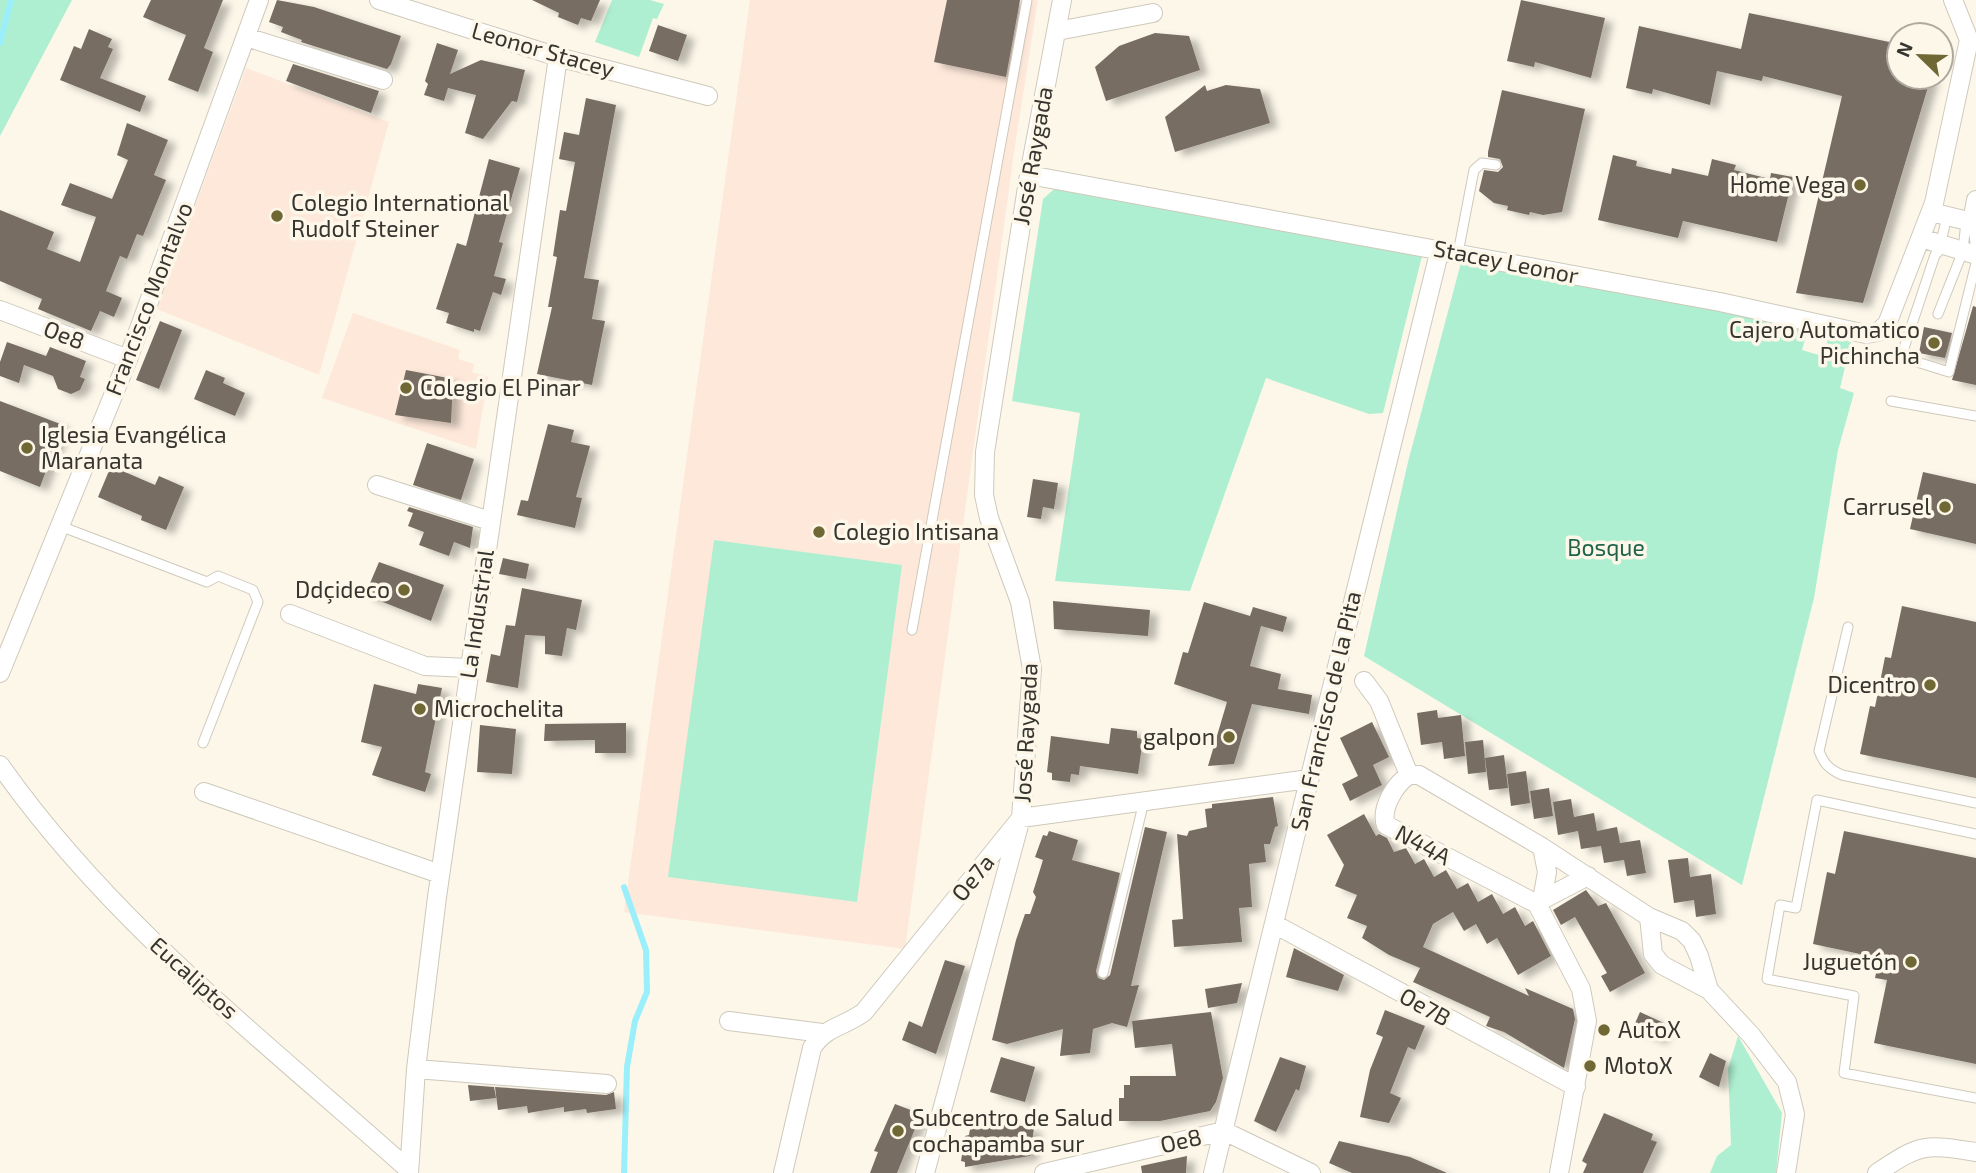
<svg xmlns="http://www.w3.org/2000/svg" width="1976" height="1173" font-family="'Exo 2',sans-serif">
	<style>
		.education { fill: #fee8da }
		.green { fill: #afefd1 }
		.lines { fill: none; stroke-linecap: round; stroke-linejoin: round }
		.stream { stroke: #9beffb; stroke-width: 6 }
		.building { fill: #776d64; filter: url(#shadow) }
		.lane-casing { stroke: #cec9bb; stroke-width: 11 }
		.street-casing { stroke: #cec9bb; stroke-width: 20 }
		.lane { stroke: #fff; stroke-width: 9 }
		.street { stroke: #fff; stroke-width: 18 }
		.poi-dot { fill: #6f6734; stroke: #fcf7e9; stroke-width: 2.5 }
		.labels { text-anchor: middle; stroke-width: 7; stroke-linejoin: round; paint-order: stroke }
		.street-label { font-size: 23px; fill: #37352f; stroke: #fcf7e9 }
		.poi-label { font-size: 23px; fill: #37352f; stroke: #fcf7e9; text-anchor: start }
		.park-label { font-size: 23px; fill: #21644b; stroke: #fcf7e9 }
	</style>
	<defs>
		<filter id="shadow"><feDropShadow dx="8" dy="4.5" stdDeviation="3.5" flood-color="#0004"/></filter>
	</defs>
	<rect width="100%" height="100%" fill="#fcf7e9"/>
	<path class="education" d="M750,0H1038L1014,152L905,949L624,912Z
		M246,68L389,122L319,375L157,309Z
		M353,313L460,350L458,359L474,364L472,372L488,377L476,449L322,398Z"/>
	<path class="green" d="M0,0H72L0,136Z
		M612,0H650L664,4L657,19L653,18L639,57L595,42Z
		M1066,187L1422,256L1383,413L1369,414L1266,378L1190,591L1055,581L1080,413L1012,401L1043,199L1053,190Z
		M1463,255L1808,329L1802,350L1822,356L1829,337L1851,342L1840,388L1854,393L1838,450L1814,598L1742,885L1364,656L1408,462Z
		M714,540L902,565L857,902L668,877Z
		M1738,1036L1782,1113L1776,1173H1710L1717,1156L1731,1145L1728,1069Z"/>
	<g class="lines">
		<path class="stream" d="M0,43L11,0
			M624,887L646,950L647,992L635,1021L627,1067L624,1173"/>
	</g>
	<path class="building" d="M151,0H223L204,48L213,52L198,92L168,80L186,35L143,17Z
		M277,0L314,7L401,36L391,64L387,69L301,42L302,40L281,32L283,27L269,22Z
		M532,0H600L591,21L581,18L578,25L558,17L559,13Z
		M947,0H1020L1006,77L934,62Z
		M1521,0L1605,18L1591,78L1535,62L1534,67L1507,61Z
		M1749,13L1899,44V77H1931L1863,303L1796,293L1842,96L1763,76L1762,81L1717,71L1710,105L1653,89L1652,94L1626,88L1639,26L1741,49Z
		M658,25L687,35L678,61L649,51Z
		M89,29L112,39L108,47L113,49L100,78L146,96L140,112L60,80L74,46L81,49Z
		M1155,33L1189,36L1200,70L1106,101L1095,67L1119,46Z
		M437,43L458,50L450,74L481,60L525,70L517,102L512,101L483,139L465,133L476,95L448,88L444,101L424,95L428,84L425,81Z
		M293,64L379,91L371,113L286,81Z
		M1205,85L1207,91L1226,85L1260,89L1270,123L1175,152L1165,117Z
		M1502,90L1585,109L1562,212L1543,215L1530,212L1529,215L1507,210L1508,206L1494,203L1479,191L1484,170L1498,172L1503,167L1500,159L1488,157V152Z
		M586,98L616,105L584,278L599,280L592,319L605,321L592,385L537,374L552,307H548L557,257L553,256L560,210L566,211L575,162L559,159L564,132L579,135Z
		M127,123L168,140L154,175L166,180L143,236L137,234L127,259L120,256L106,291L122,298L114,317L100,311L91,331L38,309L42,299L0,281V210L54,232L47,249L80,262L96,217L61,205L70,183L112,199L128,160L117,155Z
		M1613,155L1637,161L1636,166L1671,174L1672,168L1708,176L1712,159L1736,165L1734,170L1770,179L1771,173L1793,177L1777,242L1683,221L1678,238L1598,220Z
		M489,159L520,168L499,242L503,243L494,276L506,279L501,295L493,292L480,331L474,329V332L446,323L449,313L436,309L457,243L466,246Z
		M1973,306L1976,307V385L1952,380Z
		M160,321L182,330L159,389L136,380Z
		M1924,327L1952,333L1945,358L1919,353Z
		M7,342L46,356L50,347L86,361L80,377L85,379L80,390L71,394L58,389L53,376L24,365L19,383L0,376V362Z
		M206,370L225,378L223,383L245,393L235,416L194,399Z
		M406,370L453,379L451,423L395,415Z
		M0,401L63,425L40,487L0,471Z
		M548,424L574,430L571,442L590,446L576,497L582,498L575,528L517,515L521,500L528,501Z
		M427,443L474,459L461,500L413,485Z
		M111,466L155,485L159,476L184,487L166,530L141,520L142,516L98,497Z
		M1923,472L1976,484V544L1910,529Z
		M1033,479L1058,483L1054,509L1043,507L1041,519L1027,517Z
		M409,507L473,527L470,548L454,542L449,556L419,545L424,532L408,526L413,513L407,511Z
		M503,558L529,564L526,579L499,574Z
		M379,562L444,585L431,621L365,595Z
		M522,588L582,600L576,630L567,628L562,656L545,654V636L525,635L518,688L486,682L491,654L500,656L506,625L515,626Z
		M1053,601L1150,610L1148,636L1054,629Z
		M1204,602L1250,616L1253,607L1287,617L1283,632L1261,626L1250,666L1281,674L1278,689L1312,695L1309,714L1252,704L1234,764L1208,766L1227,702L1174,684L1183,652L1188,653Z
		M1902,606L1976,622V778L1860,754L1870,706L1875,707L1885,657L1891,658Z
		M374,684L416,694L418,684L442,688L425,772L431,774L425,792L372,775L382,747L361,742Z
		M1437,710L1438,718L1461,715L1465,756L1444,759L1442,742L1421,745L1417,713Z
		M1372,722L1389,757L1373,765L1382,785L1350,801L1342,784L1358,776L1340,738Z
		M626,723V753H595V740L544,741L545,724Z
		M480,725L516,729L512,774L477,772Z
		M1111,728L1137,731V738L1143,739L1138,774L1080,766L1079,775L1071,774L1070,782L1052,780V773L1047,772L1051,736L1109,744Z
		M1483,740L1486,772L1468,774L1465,742Z
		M1504,755L1508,788L1489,790L1485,758Z
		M1526,771L1530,803L1511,806L1507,774Z
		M1549,788L1553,816L1534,819L1530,791Z
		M1273,797L1278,826L1275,827L1270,844H1264L1266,862L1249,864L1252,907L1239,908L1242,942L1174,947L1172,920L1183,919L1177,834L1187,836L1189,831L1207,827L1205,809L1212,808V804Z
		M1571,799L1574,817L1594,813L1597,831L1617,827L1620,843L1640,840L1646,873L1627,876L1624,860L1604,863L1601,846L1581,849L1578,831L1558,835L1553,802Z
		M1364,814L1376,836L1379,834L1387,838L1394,852L1406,848L1415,864L1424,859L1434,877L1446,870L1457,889L1468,883L1478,902L1492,894L1503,914L1515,907L1525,926L1533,921L1551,956L1518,975L1497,938L1487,944L1476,924L1464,931L1453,912L1433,924L1423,947L1529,996L1525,988L1573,1009L1575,1019L1564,1068L1504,1032L1486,1026L1490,1017L1413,982L1420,968L1389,955L1362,938L1367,926L1347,918L1357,895L1335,886L1344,865L1327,835Z
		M1145,827L1167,832L1131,986L1139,985L1127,1027L1112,1023L1093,1029L1090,1053L1060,1056L1063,1029L1007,1044L992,1040L1016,940L1025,914H1030L1036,897L1033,892L1043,860L1035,857L1043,835L1047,836L1049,831L1078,840L1072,860L1120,873L1096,971L1098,978L1104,980L1110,975Z
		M1844,831L1976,858V1064L1874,1043L1887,980L1875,978L1879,958L1813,944L1827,872L1835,874Z
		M1688,858L1690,877L1711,874L1716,914L1696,917L1694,900L1674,903L1668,860Z
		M1586,890L1598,906L1606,903L1645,973L1610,992L1601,976L1607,973L1575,917L1561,925L1553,910Z
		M1294,948L1344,975L1338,991L1286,977Z
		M945,960L965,966L936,1054L902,1040L909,1021L922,1027Z
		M1242,983L1237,1003L1208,1008L1205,989Z
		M1385,1010L1425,1026L1415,1050L1408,1047L1390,1093L1401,1098L1389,1123L1360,1117L1370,1070L1383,1037L1376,1034Z
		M1211,1012L1223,1078L1216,1102L1210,1111L1160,1121H1119V1098H1124V1085H1130V1076H1176L1172,1044L1135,1048L1132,1021Z
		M1640,1012L1666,1024L1659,1040L1633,1028Z
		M1710,1053L1726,1061L1719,1087L1699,1077Z
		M1001,1057L1035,1067L1025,1102L990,1092Z
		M1280,1057L1306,1066L1299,1091L1296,1089L1276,1132L1254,1121Z
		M468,1085L494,1087L496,1098L470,1101Z
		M495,1087L606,1095L614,1092L616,1109L587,1113L586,1109L564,1112V1107L528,1113L527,1106L498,1110Z
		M895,1104L921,1114L897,1173H870L878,1152L874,1151Z
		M1604,1113L1653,1134L1651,1140L1657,1142L1643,1173H1583L1587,1164L1582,1161Z
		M972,1118L1034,1128L1030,1156L965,1167V1162L961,1161L965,1136L969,1135Z
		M1339,1141L1410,1157L1447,1173H1352L1329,1163Z
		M1187,1156L1186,1173H1142L1141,1166Z"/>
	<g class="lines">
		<defs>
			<path id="lane" d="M1947,216L1939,251L1935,255L1901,357L1949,372L1976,263
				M1972,222L1976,249
				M1458,253L1474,170L1482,163L1496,165
				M1938,314L1963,251L1966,221
				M1891,401L1976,416
				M60,526L207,582L218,576L253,590L258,602L203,743
				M1848,627L1819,751C1824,764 1829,769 1842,775L1976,803
				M912,630L1027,0
				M1976,834L1817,800L1796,908L1780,905L1767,979L1854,996L1844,1073L1976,1098
				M1103,973L1144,801"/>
			<path id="street" d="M379,0L558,57L708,96
				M1057,31L1153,13
				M246,37L383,80
				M1029,175L1720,302L1866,334L1878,332L1887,324L1934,203L1969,40L1953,0
				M1931,212L1976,223
				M1972,222L1976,200
				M1921,238L1976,255
				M0,310L128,359
				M377,485L490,521
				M290,614L425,666L469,668
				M0,673L128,359L259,0
				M1364,681L1379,701L1409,775
				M0,765C110,922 267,1043 409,1170
				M204,792L440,874
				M1542,900L1588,876
				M1537,904L1542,900L1547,872L1542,847
				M1649,917L1653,954L1662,965L1709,990L1751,1035L1787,1082L1795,1114L1786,1173
				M1276,925L1576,1087
				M729,1021L822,1033
				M416,1069L607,1084
				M409,1173L416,1069L437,897L558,57
				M783,1173L812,1048C826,1026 844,1027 864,1012L1021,818L1309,779
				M925,1173L1021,818L1032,669L1020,602L989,518L984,495L985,452L1029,175L1062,0
				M1044,1173L1224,1131L1311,1173
				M1213,1173C1289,865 1362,557 1440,249
				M1559,1173L1587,1021L1581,989L1537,904L1386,825C1380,809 1395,784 1409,775H1419L1542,847L1649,917L1682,931L1692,941L1699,956L1709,990
				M1877,1173C1921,1143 1925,1144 1976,1152"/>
		</defs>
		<use href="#lane" class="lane-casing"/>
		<use href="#street" class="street-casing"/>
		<use href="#lane" class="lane"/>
		<use href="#street" class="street"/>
	</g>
	<g class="poi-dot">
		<circle cx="1860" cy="185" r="7"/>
		<circle cx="277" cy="216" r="7"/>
		<circle cx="1934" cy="343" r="7"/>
		<circle cx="406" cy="388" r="7"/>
		<circle cx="27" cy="448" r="7"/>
		<circle cx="1945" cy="507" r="7"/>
		<circle cx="819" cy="532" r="7"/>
		<circle cx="404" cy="590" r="7"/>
		<circle cx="1930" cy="685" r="7"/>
		<circle cx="420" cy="709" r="7"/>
		<circle cx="1229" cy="737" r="7"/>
		<circle cx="1911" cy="962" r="7"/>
		<circle cx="1604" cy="1030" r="7"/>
		<circle cx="1590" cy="1066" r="7"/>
		<circle cx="898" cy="1131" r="7"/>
	</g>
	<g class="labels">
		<g class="street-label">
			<text transform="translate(543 50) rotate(16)" y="8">Leonor Stacey</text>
			<text transform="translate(1033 156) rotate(-80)" y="8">José Raygada</text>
			<text transform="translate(1506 262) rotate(11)" y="8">Stacey Leonor</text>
			<text transform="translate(149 299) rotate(-69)" y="8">Francisco Montalvo</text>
			<text transform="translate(64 335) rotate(21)" y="8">Oe8</text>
			<text transform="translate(477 614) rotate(-82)" y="8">La Industrial</text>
			<text transform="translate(1326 711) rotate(-77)" y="8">San Francisco de la Pita</text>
			<text transform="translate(1026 733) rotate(-87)" y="8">José Raygada</text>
			<text transform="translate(1423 845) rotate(28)" y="8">N44A</text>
			<text transform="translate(973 878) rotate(-51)" y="8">Oe7a</text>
			<text transform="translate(194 978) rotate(42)" y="8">Eucaliptos</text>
			<text transform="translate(1425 1007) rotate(29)" y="8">Oe7B</text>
			<text transform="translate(1181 1141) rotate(-13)" y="8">Oe8</text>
		</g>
		<g class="poi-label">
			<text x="1846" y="193" text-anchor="end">Home Vega</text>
			<text x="291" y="211">Colegio International<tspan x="291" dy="26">Rudolf Steiner</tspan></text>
			<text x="1920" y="338" text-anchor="end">Cajero Automatico<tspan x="1920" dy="26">Pichincha</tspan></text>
			<text x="420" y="396">Colegio El Pinar</text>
			<text x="41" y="443">Iglesia Evangélica<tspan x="41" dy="26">Maranata</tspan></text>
			<text x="1931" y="515" text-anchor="end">Carrusel</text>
			<text x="833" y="540">Colegio Intisana</text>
			<text x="390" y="598" text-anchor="end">Ddçideco</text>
			<text x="1916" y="693" text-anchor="end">Dicentro</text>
			<text x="434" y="717">Microchelita</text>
			<text x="1215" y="745" text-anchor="end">galpon</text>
			<text x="1897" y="970" text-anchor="end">Juguetón</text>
			<text x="1618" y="1038">AutoX</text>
			<text x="1604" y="1074">MotoX</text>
			<text x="912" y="1126">Subcentro de Salud<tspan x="912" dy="26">cochapamba sur</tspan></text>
		</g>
		<g class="park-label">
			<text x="1606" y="556">Bosque</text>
		</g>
	</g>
	<g transform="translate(1920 56) rotate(293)"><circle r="33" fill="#fcf7e9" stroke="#ada99f" stroke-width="2"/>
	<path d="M0-5L12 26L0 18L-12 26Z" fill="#6f6734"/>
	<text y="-10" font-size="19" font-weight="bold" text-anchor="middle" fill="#37352f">N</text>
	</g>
</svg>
